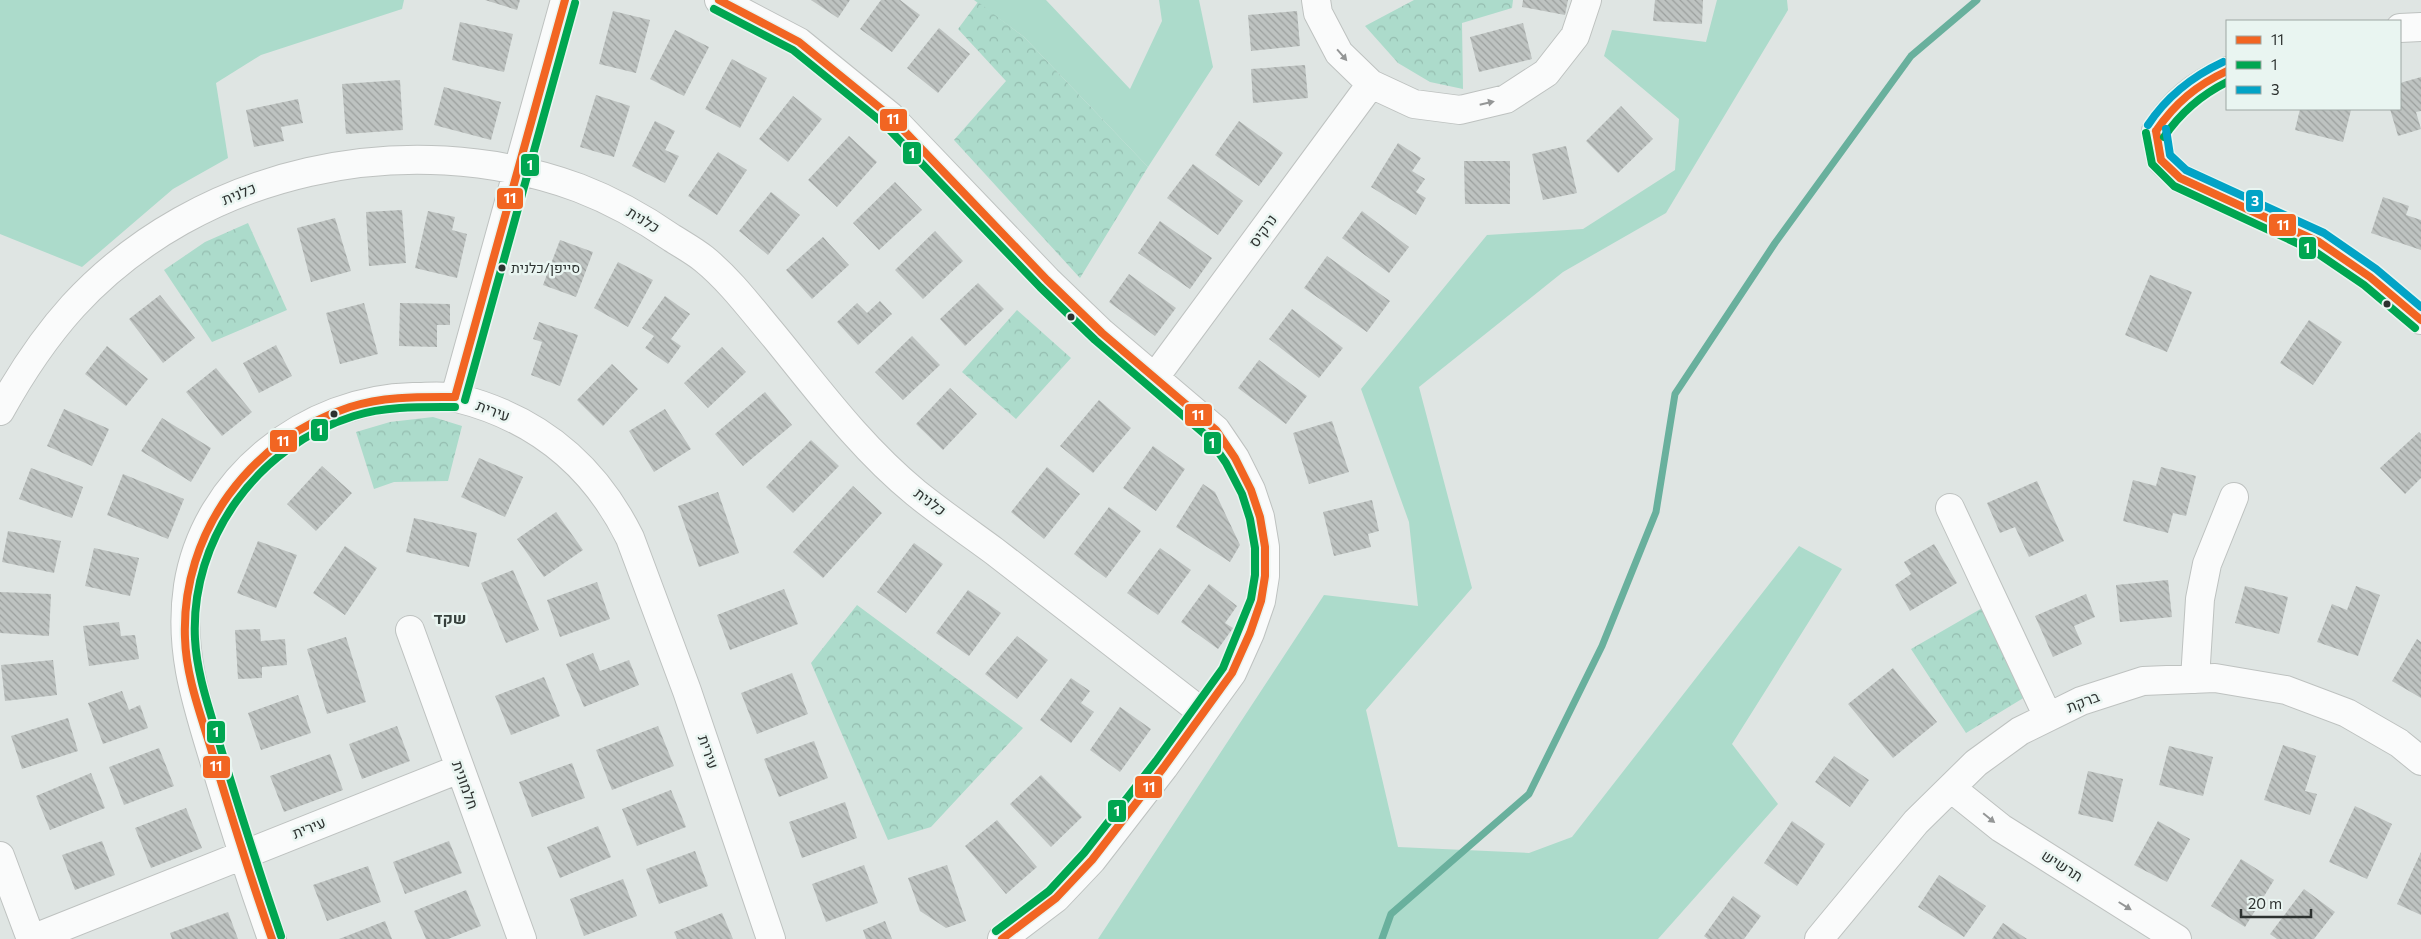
<svg xmlns="http://www.w3.org/2000/svg" width="2421" height="939" font-family="Commissioner,Heebo,sans-serif">
	<style>
		.green { fill: #acdbcb }
		.park { fill: url(#park-crowns) }
		.lines { fill: none; stroke-linecap: round; stroke-linejoin: round }
		.stream { stroke: #69b09d; stroke-width: 7 }
		.building { fill: url(#building-back-hatch) }
		.minor-casing { stroke: #bec2c0; stroke-width: 30 }
		.minor { stroke: #fafbfb; stroke-width: 28 }
		.bus-1-casing { stroke: #e9f5f1; stroke-width: 11 }
		.bus-2-casing { stroke: #e9f5f1; stroke-width: 11 }
		.bus-3-casing { stroke: #e9f5f1; stroke-width: 11 }
		.bus-1 { stroke: #f26522; stroke-width: 8 }
		.bus-2 { stroke: #00a651; stroke-width: 8 }
		.bus-3 { stroke: #02a3c6; stroke-width: 8 }
		.oneway { fill: #949696 }
		.bus-dot { fill: #2d3230; stroke: #e9f5f1; stroke-width: 2 }
		.labels { text-anchor: middle; stroke-width: 5; stroke-linejoin: round; paint-order: stroke }
		.bus-label { font-size: 14px; fill: #2d3230; stroke: #e9f5f1; text-anchor: start }
		.street-label { font-size: 15px; fill: #2d3230; stroke: #e9f5f1 }
		.neighbourhood-label { font-size: 16px; font-weight: bold; fill: #36403c; stroke: #e9f5f1 }
		.line-badge { stroke: #e9f5f1; stroke-width: 2 }
		.badge-label { font-size: 14px; text-anchor: middle; font-weight: bold; fill: #fff }
	</style>
	<defs>
		<pattern id="park-crowns" width="20" height="18" patternUnits="userSpaceOnUse" patternTransform="scale(1.25)"><rect width="20" height="18" fill="#acdbcb"/><path d="M2 6a3 3 0 1 1 6 0M12 15a3 3 0 1 1 6 0" fill="none" stroke="#94bcaf"/></pattern>
		<pattern id="building-back-hatch" width="6" height="6" patternUnits="userSpaceOnUse" patternTransform="scale(1.25)"><rect width="6" height="6" fill="#bec3c1"/><path d="M-1 5l2 2M0 0l6 6M5-1l2 2" fill="none" stroke="#9b9f9d"/></pattern>
	</defs>
	<rect width="100%" height="100%" fill="#dfe5e3"/>
	<path class="green" d="M0,0H404L402,9L261,55L216,83L228,158L173,189L82,267L0,234Z
		M974,0H1046L1130,89L1162,21L1159,0H1199L1213,67L1148,167L1024,37Z
		M1717,0H1787L1788,10L1666,213L1563,272L1419,387L1472,588L1366,710L1398,847L1529,853L1572,837L1799,546L1842,569L1732,744L1778,804L1658,939H1098L1324,595L1418,606L1409,522L1361,389L1487,235L1583,229L1675,170L1679,119L1604,56L1612,30L1706,42Z"/>
	<path class="park" d="M1414,0H1513L1512,8L1462,23L1463,89L1430,82L1398,63L1365,26Z
		M978,2L1024,37L1148,167L1080,278L954,140L1006,81L958,29Z
		M248,223L287,310L212,342L164,270L205,242Z
		M1017,310L1071,358L1016,419L962,372Z
		M433,417L462,426L448,481L394,482L374,489L356,432L390,422Z
		M857,605L1023,728L931,827L888,840L811,663Z
		M1984,607L2025,697L1966,733L1911,649Z"/>
	<g class="lines">
		<path class="stream" d="M1382,939L1391,914L1529,794L1602,646L1656,512L1675,394L1775,243L1911,56L1977,0"/>
	</g>
	<path class="building" d="M485,0H520L517,10Z
		M811,0H850L838,18Z
		M881,0H900L920,15L892,52L860,29Z
		M1523,0H1568L1565,15L1522,7Z
		M1655,0H1703L1702,24L1653,21Z
		M613,11L650,20L636,73L599,64Z
		M1297,11L1300,46L1251,51L1248,15Z
		M460,22L513,34L504,72L452,60Z
		M1523,23L1532,59L1479,72L1470,37Z
		M939,28L970,54L938,93L907,68Z
		M675,30L709,47L684,96L650,79Z
		M732,59L767,78L740,128L705,109Z
		M1305,65L1308,98L1253,103L1251,69Z
		M2421,77V111L2416,112L2421,129L2398,136L2390,109H2400V83Z
		M400,80L403,130L346,134L342,84Z
		M444,87L501,102L491,140L434,125Z
		M596,95L630,106L614,157L580,147Z
		M793,96L822,119L788,162L759,139Z
		M298,99L303,123L281,127L284,141L254,147L246,110Z
		M1621,106L1653,139L1618,173L1586,141Z
		M2300,109L2351,110L2343,142L2295,130Z
		M655,121L675,131L665,150L679,156L665,183L632,166Z
		M1239,121L1283,153L1259,186L1215,155Z
		M849,136L877,162L837,207L808,180Z
		M1398,143L1421,158L1412,171L1425,179L1416,192L1426,198L1416,215L1371,187Z
		M1566,146L1577,193L1543,200L1532,154Z
		M718,152L747,170L717,215L688,196Z
		M1464,161H1510V204H1465Z
		M1193,164L1243,201L1218,235L1167,198Z
		M895,182L922,210L879,250L853,223Z
		M771,192L800,215L768,255L739,231Z
		M2383,197L2409,206L2406,215L2421,220V250L2371,233Z
		M402,210L406,263L369,266L366,212Z
		M428,211L455,217L452,230L467,234L457,278L415,268Z
		M1362,211L1409,247L1389,273L1342,238Z
		M335,218L351,271L311,282L297,228Z
		M1160,221L1212,258L1190,289L1138,253Z
		M935,231L963,261L923,299L895,270Z
		M823,237L849,265L812,299L786,270Z
		M560,240L593,252L576,297L543,285Z
		M1327,256L1390,301L1367,332L1304,288Z
		M618,262L653,280L628,327L594,308Z
		M1129,274L1176,308L1155,336L1109,302Z
		M2150,275L2192,292L2167,352L2125,335Z
		M978,283L1004,309L965,346L940,319Z
		M160,295L195,338L163,363L129,319Z
		M665,296L690,314L671,339L681,346L668,364L645,348L654,336L642,328Z
		M880,301L892,314L858,345L837,322L857,303L867,313Z
		M364,303L378,354L340,364L326,313Z
		M400,303L450,304V325H437V347L399,346Z
		M1292,309L1343,348L1319,378L1269,339Z
		M2309,320L2342,342L2313,385L2280,363Z
		M539,322L578,335L560,386L531,375L542,342L533,339Z
		M912,336L940,365L903,400L875,372Z
		M276,345L292,376L259,393L243,363Z
		M107,346L148,379L126,406L85,374Z
		M722,347L746,372L708,408L684,383Z
		M1259,360L1307,396L1286,424L1238,388Z
		M612,364L638,389L603,426L577,400Z
		M216,368L252,412L222,436L186,392Z
		M950,388L977,414L943,450L916,424Z
		M765,392L792,425L743,466L715,434Z
		M1099,400L1131,428L1093,473L1060,446Z
		M64,409L109,429L92,466L47,446Z
		M665,409L691,449L654,472L629,431Z
		M162,418L211,448L191,482L141,451Z
		M1332,421L1349,472L1309,484L1293,433Z
		M2419,432L2421,434V478L2405,494L2380,468Z
		M811,440L839,466L793,513L766,487Z
		M1153,446L1185,469L1156,511L1123,488Z
		M479,458L523,477L505,517L461,497Z
		M322,466L352,493L316,531L287,504Z
		M1047,467L1080,494L1044,539L1011,512Z
		M2161,467L2196,476L2186,516L2173,513L2168,533L2123,521L2133,480L2156,486Z
		M31,468L83,487L72,518L19,499Z
		M123,474L184,499L168,539L107,515Z
		M2037,481L2064,541L2029,557L2015,527L2000,533L1987,503Z
		M1203,484L1215,492L1240,545L1230,562L1176,527Z
		M853,486L882,513L823,578L793,552Z
		M718,492L739,553L699,567L678,506Z
		M1372,500L1379,531L1368,534L1371,547L1334,556L1323,512Z
		M1109,507L1141,531L1106,578L1074,554Z
		M556,512L583,550L544,577L517,539Z
		M414,518L477,533L469,567L406,552Z
		M8,531L61,541L54,573L2,562Z
		M258,541L297,555L276,608L237,593Z
		M914,543L943,564L906,613L877,592Z
		M1934,544L1957,583L1910,611L1895,585L1911,574L1904,562Z
		M345,546L377,568L345,615L313,593Z
		M94,548L139,558L130,596L85,586Z
		M1160,548L1191,570L1158,615L1127,593Z
		M513,570L539,630L506,643L481,583Z
		M2168,580L2172,617L2120,622L2116,585Z
		M597,582L610,619L560,637L547,600Z
		M1209,584L1237,606L1225,623L1233,628L1218,649L1181,622Z
		M2245,586L2288,597L2279,634L2235,623Z
		M2356,586L2380,595L2358,656L2317,642L2332,604L2347,610Z
		M784,589L798,624L730,650L717,615Z
		M968,590L1001,613L969,656L936,633Z
		M0,592L51,594L49,636L0,633Z
		M2086,594L2095,617L2074,626L2082,644L2053,657L2035,616Z
		M119,622L121,636L135,635L139,659L89,666L83,626Z
		M260,629L261,641L285,639L287,665L262,667V678L238,679L235,630Z
		M1017,636L1048,660L1017,699L985,674Z
		M346,637L366,702L327,714L307,649Z
		M2417,639L2421,642V698L2392,681Z
		M593,653L600,671L629,660L639,685L584,707L566,664Z
		M53,660L57,695L5,701L1,665Z
		M1893,668L1937,722L1893,758L1848,704Z
		M792,673L808,714L757,734L741,693Z
		M544,677L560,716L511,735L495,696Z
		M1071,678L1090,691L1081,703L1094,712L1071,743L1040,720Z
		M122,691L129,710L140,705L148,728L103,744L88,703Z
		M298,695L311,733L261,750L248,713Z
		M1120,707L1151,729L1120,772L1090,750Z
		M68,718L78,751L22,769L11,736Z
		M397,726L410,761L362,779L349,744Z
		M658,726L674,766L612,790L596,750Z
		M814,741L828,778L779,797L764,759Z
		M2283,745L2316,756L2305,791L2317,794L2310,815L2264,800Z
		M2169,746L2213,757L2203,796L2159,785Z
		M159,748L174,786L124,805L109,767Z
		M330,754L343,790L284,812L270,776Z
		M1834,756L1869,780L1850,807L1815,782Z
		M572,763L585,798L532,817L519,782Z
		M2088,771L2123,779L2113,822L2078,814Z
		M91,773L105,808L50,830L36,796Z
		M1041,775L1082,817L1051,847L1010,804Z
		M671,790L686,827L637,846L622,809Z
		M845,802L857,838L802,858L789,822Z
		M2355,806L2392,824L2367,879L2329,862Z
		M186,808L202,848L151,868L135,828Z
		M997,820L1037,867L1006,894L965,846Z
		M1792,821L1825,844L1797,886L1764,863Z
		M2158,821L2190,839L2167,882L2134,865Z
		M598,826L611,857L560,878L547,847Z
		M102,841L115,875L75,890L62,855Z
		M449,841L462,873L405,894L393,862Z
		M695,851L708,886L659,904L646,869Z
		M2421,852V915L2397,904Z
		M2241,859L2274,880L2245,927L2211,906Z
		M864,865L878,903L826,922L812,884Z
		M947,865L966,921L946,928L920,911L908,878Z
		M368,866L381,902L327,921L313,885Z
		M1939,875L1986,906L1964,937L1918,907Z
		M623,879L637,916L584,936L570,899Z
		M2304,889L2335,912L2314,939H2277L2270,934Z
		M466,890L481,926L448,939H426L414,911Z
		M1733,896L1761,916L1744,939H1708L1704,936Z
		M228,912L238,939H172L170,933Z
		M722,913L733,939H677L674,932Z
		M385,921L392,939H339Z
		M885,921L892,939H866L863,930Z
		M2003,923L2027,939H1992Z"/>
	<g class="lines">
		<defs>
			<path id="minor" d="M719,0L799,42L890,116L1047,280L1102,333L1216,430L1235,458L1251,490L1260,517L1265,547V576L1261,601L1250,633L1232,673L1164,767L1092,860L1056,898L1002,939
				M1316,0L1318,13L1339,53L1371,84L1414,104L1460,110L1506,99L1546,73L1575,36L1587,0
				M2400,28L2421,27
				M2227,71C2196,85 2174,102 2156,131L2161,160L2180,178L2319,242L2370,277L2421,320
				M1155,377L1371,84
				M455,397L565,0
				M0,411C21,373 44,338 73,306C199,169 407,125 579,188C613,201 643,218 672,238C683,245 694,251 704,259C731,281 752,310 775,337C819,391 861,448 916,493C941,513 968,532 994,551C1064,605 1133,659 1203,713
				M1950,508L2048,717
				M410,630L522,939
				M2195,679L2200,599L2207,564L2234,497
				M1951,788L2001,828L2177,939
				M0,856L31,939
				M32,939L459,769
				M272,939C252,883 234,827 217,770C198,707 178,653 188,586C205,478 307,399 413,397C427,397 444,395 457,398C537,418 594,465 630,538L687,691L771,939
				M1819,939L1916,822L1976,763L2020,731L2081,701L2143,681L2215,678L2286,690L2347,713L2399,743L2421,761"/>
		</defs>
		<use href="#minor" class="minor-casing"/>
		<use href="#minor" class="minor"/>
		<defs>
			<path id="bus-1" d="M719,0L799,42L890,116L1047,280L1102,333L1216,430L1235,458L1251,490L1260,517L1265,547V576L1261,601L1250,633L1232,673L1164,767L1092,860L1056,898L1002,939
				M2156,131L2161,160L2180,178L2319,242L2370,277L2421,320
				M2156,131C2175,103 2197,85 2227,71
				M455,397L565,0
				M272,939C250,877 231,815 212,752C201,715 186,677 185,638C181,533 250,439 350,407C384,396 420,397 455,397"/>
			<path id="bus-2" d="M714,9L793,50L883,123L1040,287L1095,340L1208,437L1226,463L1242,494L1250,519L1255,548V575L1251,599L1223,668L1156,761L1084,853L1049,891L996,931
				M2146,133L2152,164L2174,186L2314,251L2364,285L2415,328
				M2164,137C2181,112 2201,95 2227,82
				M465,400L575,3
				M281,936C260,874 240,812 221,749C211,713 197,677 195,639C190,538 258,446 354,416C386,406 421,407 455,407"/>
			<path id="bus-3" d="M2148,125C2167,96 2191,77 2223,62
				M2166,129L2170,155L2186,170L2324,233L2376,269L2421,307"/>
		</defs>
		<use href="#bus-1" class="bus-1-casing"/>
		<use href="#bus-2" class="bus-2-casing"/>
		<use href="#bus-3" class="bus-3-casing"/>
		<use href="#bus-1" class="bus-1"/>
		<use href="#bus-2" class="bus-2"/>
		<use href="#bus-3" class="bus-3"/>
	</g>
	<defs><path id="oneway-solid" d="M-6-.8H1V-3.2L6.5 0L1 3.2V.8H-6Z" transform="scale(1.25)"/></defs>
	<g class="oneway">
		<use href="#oneway-solid" transform="translate(1342 55) rotate(49)"/>
		<use href="#oneway-solid" transform="translate(1487 103) rotate(-13)"/>
		<use href="#oneway-solid" transform="translate(1989 818) rotate(39)"/>
		<use href="#oneway-solid" transform="translate(2125 906) rotate(32)"/>
	</g>
	<g class="bus-dot">
		<circle cx="502" cy="268" r="4.5"/>
		<circle cx="2387" cy="304" r="4.5"/>
		<circle cx="1071" cy="317" r="4.5"/>
		<circle cx="334" cy="414" r="4.5"/>
	</g>
	<g class="labels">
		<g class="bus-label">
			<text x="511" y="273">סייפן/כלנית</text>
		</g>
		<g class="street-label">
			<text transform="translate(239 194) rotate(-22)" y="5">כלנית</text>
			<text transform="translate(643 220) rotate(32)" y="5">כלנית</text>
			<text transform="translate(1263 231) rotate(-54)" y="5">נרקיס</text>
			<text transform="translate(493 411) rotate(21)" y="5">עירית</text>
			<text transform="translate(930 502) rotate(37)" y="5">כלנית</text>
			<text transform="translate(2083 702) rotate(-21)" y="5">ברקת</text>
			<text transform="translate(708 752) rotate(71)" y="5">עירית</text>
			<text transform="translate(465 785) rotate(70)" y="5">חלמונית</text>
			<text transform="translate(309 828) rotate(-22)" y="5">עירית</text>
			<text transform="translate(2062 866) rotate(32)" y="5">תרשיש</text>
		</g>
		<g class="neighbourhood-label">
			<text x="450" y="624">שקד</text>
		</g>
	</g>
	<g class="line-badge">
		<rect x="879" y="108" width="29" height="24" rx="5" fill="#f26522"/>
		<rect x="902" y="141" width="20" height="24" rx="5" fill="#00a651"/>
		<rect x="520" y="153" width="20" height="24" rx="5" fill="#00a651"/>
		<rect x="496" y="187" width="28" height="23" rx="5" fill="#f26522"/>
		<rect x="2245" y="189" width="19" height="24" rx="5" fill="#02a3c6"/>
		<rect x="2268" y="213" width="29" height="24" rx="5" fill="#f26522"/>
		<rect x="2298" y="236" width="19" height="24" rx="5" fill="#00a651"/>
		<rect x="1184" y="403" width="29" height="24" rx="5" fill="#f26522"/>
		<rect x="310" y="418" width="19" height="24" rx="5" fill="#00a651"/>
		<rect x="269" y="429" width="29" height="24" rx="5" fill="#f26522"/>
		<rect x="1203" y="431" width="19" height="24" rx="5" fill="#00a651"/>
		<rect x="206" y="720" width="20" height="24" rx="5" fill="#00a651"/>
		<rect x="202" y="755" width="29" height="24" rx="5" fill="#f26522"/>
		<rect x="1134" y="775" width="29" height="24" rx="5" fill="#f26522"/>
		<rect x="1107" y="799" width="20" height="24" rx="5" fill="#00a651"/>
	</g>
	<g class="badge-label">
		<text x="893" y="124">11</text>
		<text x="912" y="158">1</text>
		<text x="530" y="170">1</text>
		<text x="510" y="203">11</text>
		<text x="2255" y="206">3</text>
		<text x="2283" y="230">11</text>
		<text x="2307" y="253">1</text>
		<text x="1198" y="420">11</text>
		<text x="320" y="435">1</text>
		<text x="283" y="446">11</text>
		<text x="1212" y="448">1</text>
		<text x="216" y="737">1</text>
		<text x="216" y="771">11</text>
		<text x="1149" y="792">11</text>
		<text x="1117" y="816">1</text>
	</g>
	<rect x="2226" y="20" width="175" height="90" fill="#e9f5f1" stroke="#9ea7a4"/>
	<rect x="2236" y="36" width="25" height="8" fill="#f26522" stroke="#9ea7a4"/>
	<text x="2271" y="45" font-size="15" fill="#2d3230">11</text>
	<rect x="2236" y="61" width="25" height="8" fill="#00a651" stroke="#9ea7a4"/>
	<text x="2271" y="70" font-size="15" fill="#2d3230">1</text>
	<rect x="2236" y="86" width="25" height="8" fill="#02a3c6" stroke="#9ea7a4"/>
	<text x="2271" y="95" font-size="15" fill="#2d3230">3</text>
	<path d="M2241 909v8h70v-8" fill="none" stroke="#2d3230" stroke-width="2.5"/>
	<text x="2248" y="909" font-size="15" fill="#2d3230" stroke="#e9f5f1" stroke-width="4" paint-order="stroke">20 m</text>
</svg>
